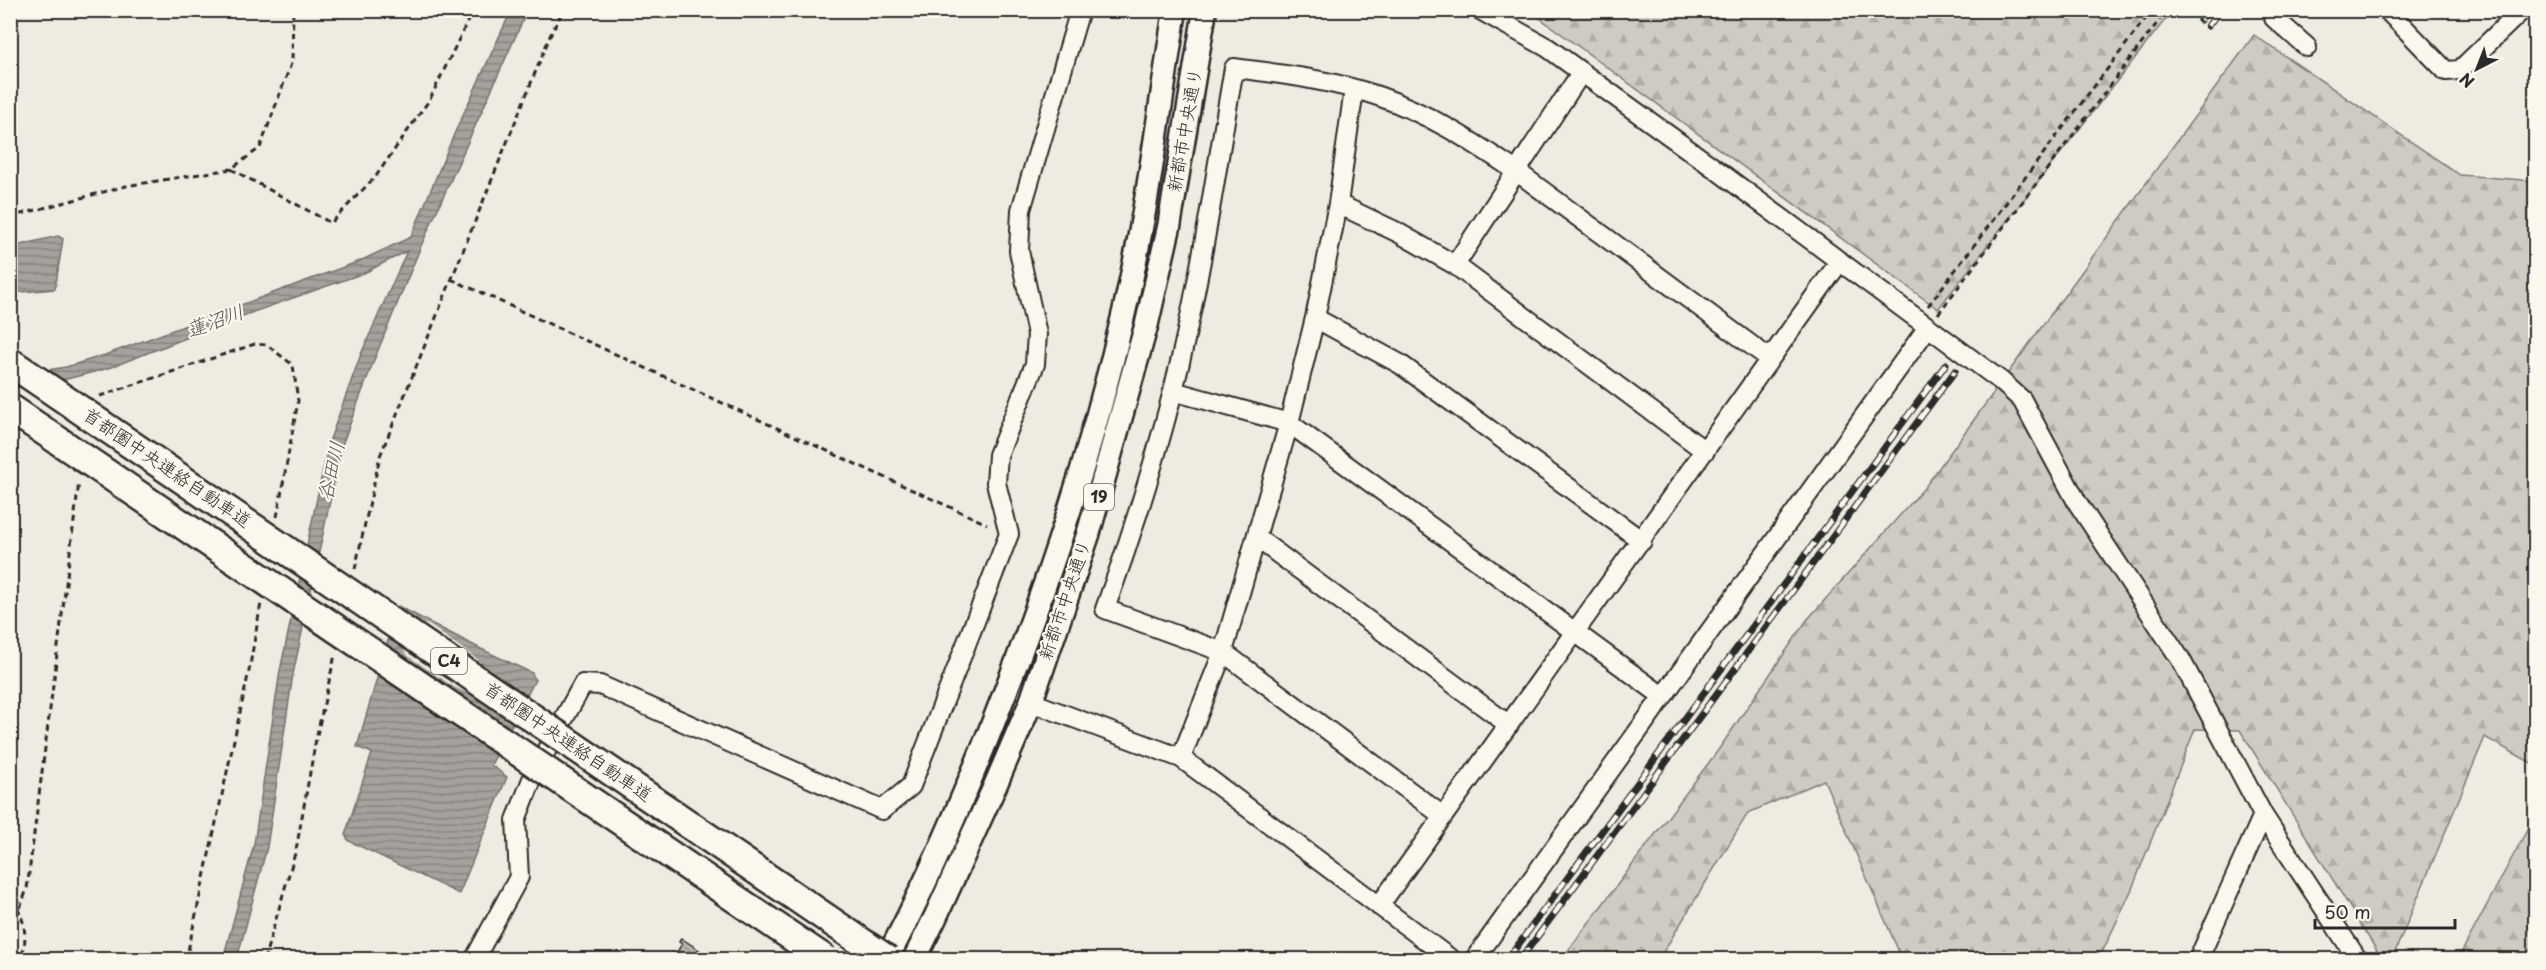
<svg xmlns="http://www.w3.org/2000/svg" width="2546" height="970" font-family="'Playpen Sans','Klee One',sans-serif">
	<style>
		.forest { fill: url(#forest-firs); stroke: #7c7b76; stroke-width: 1.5 }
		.water { fill: url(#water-rules); stroke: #74726e; stroke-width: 1.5 }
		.pier { fill: #eeebe0 }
		.building { fill: url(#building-back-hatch); stroke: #2b2b2b; stroke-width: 1.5 }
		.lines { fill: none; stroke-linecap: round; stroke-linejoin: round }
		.minor-casing { stroke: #2b2b2b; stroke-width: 22 }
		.major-casing { stroke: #2b2b2b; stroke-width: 27 }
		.path { stroke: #2b2b2b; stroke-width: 3; stroke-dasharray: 6 4.5; stroke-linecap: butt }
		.minor { stroke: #fbf7ec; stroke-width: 18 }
		.major { stroke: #fbf7ec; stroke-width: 22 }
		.rail-casing { stroke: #2b2b2b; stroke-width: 7 }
		.rail { stroke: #fbf7ec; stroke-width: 4.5; stroke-dasharray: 14; stroke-linecap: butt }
		.highway-bridge-casing { stroke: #2b2b2b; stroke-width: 32; stroke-linecap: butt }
		.highway-bridge { stroke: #fbf7ec; stroke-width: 27 }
		.labels { text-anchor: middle; stroke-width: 4.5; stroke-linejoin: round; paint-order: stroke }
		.shield { fill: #fbf7ec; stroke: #696865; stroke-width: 1.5 }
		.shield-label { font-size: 16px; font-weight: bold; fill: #2b2b2b }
		.street-label { font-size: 18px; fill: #2b2b2b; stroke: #fbf7ec }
		.water-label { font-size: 20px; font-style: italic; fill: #555552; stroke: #fbf7ec }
	</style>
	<defs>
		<pattern id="forest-firs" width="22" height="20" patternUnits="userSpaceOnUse" patternTransform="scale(1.5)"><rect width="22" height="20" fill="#cecbc2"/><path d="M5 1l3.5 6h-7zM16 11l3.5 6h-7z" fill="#b1aea7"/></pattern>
		<pattern id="water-rules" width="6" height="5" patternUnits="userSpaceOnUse" patternTransform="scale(1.5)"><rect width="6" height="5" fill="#a4a29a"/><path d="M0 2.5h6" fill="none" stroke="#86847e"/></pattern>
		<pattern id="building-back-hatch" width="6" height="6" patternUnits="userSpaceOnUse" patternTransform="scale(1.5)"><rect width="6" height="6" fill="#b8b5ae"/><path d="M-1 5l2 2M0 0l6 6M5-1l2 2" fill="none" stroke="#96938e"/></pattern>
	</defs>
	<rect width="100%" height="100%" fill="#eeebe0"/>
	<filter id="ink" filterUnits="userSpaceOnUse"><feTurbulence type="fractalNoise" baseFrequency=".0167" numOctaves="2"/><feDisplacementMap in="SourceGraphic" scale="12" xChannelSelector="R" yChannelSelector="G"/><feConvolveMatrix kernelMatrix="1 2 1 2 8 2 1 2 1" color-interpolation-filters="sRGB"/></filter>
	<g filter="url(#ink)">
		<path class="forest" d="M1530,11L2172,10V11L1938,309Z
			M2254,35L2460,175L2535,181V765L2485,737L2392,959H2382L2240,730L2195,729L2132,889L2099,959H1902L1824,780L1748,813L1659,959L1561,960L1719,749L1807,620L1925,487Z
			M2535,815V959H2458Z"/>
		<path class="water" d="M511,11H527L421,246L374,360L342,445L293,674L267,847L237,959H223L254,844L280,671L329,442L361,354L407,251L364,273L245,315L109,368L67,379L11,388V376L66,367L105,355L360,261L411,237L455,132Z
			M58,236L63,239L55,289L11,293V247Z
			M398,606L479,648L532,673L535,680L491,765L507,777L459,894L349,841L345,835L372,753L357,747Z"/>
		<path class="pier" d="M394,607L416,622L429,625L477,659L487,670L529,698L515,725L468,693L454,687L408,656L402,647L386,636Z"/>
		<path class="building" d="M681,938L714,960L668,959L672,953L675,955L682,944L679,942Z"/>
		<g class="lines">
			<defs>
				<path id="minor" d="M1480,10L1548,48L1714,168L2001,381L2022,400L2077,502L2181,660L2263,815L2358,960
					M2274,10V18L2307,47
					M2387,10L2446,71L2460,70L2522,10
					M1338,204L1397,232L1455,265L1705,451
					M1455,265L1581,73
					M1315,318L1400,364L1642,541
					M1173,391L1289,423L1661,695
					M1257,538L1509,725
					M1031,702L1181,758L1452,960
					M1181,758L1223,652L1289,423L1315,318L1338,204L1354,89
					M1443,816L1223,652L1105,609C1131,538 1154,465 1173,391C1200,285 1215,176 1234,68C1282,74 1332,80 1378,96C1428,113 1473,142 1516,171L1770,359
					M1379,906L1840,261
					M474,960L519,877L516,820L536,769L583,684L600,685L882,810L911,786L1009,534L996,483L998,455L1035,364L1037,334L1019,251L1021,210L1080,10
					M1474,960L1928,327
					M2198,960L2263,815"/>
				<path id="major" d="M886,960C929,880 964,797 997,713C1049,582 1092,449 1124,312C1147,213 1159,111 1175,10
					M914,960L935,918L995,786L1031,702L1088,535L1147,323L1169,227L1205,10"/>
			</defs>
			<use href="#minor" class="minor-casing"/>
			<use href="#major" class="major-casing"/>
			<path class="path" d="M231,169L331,223L376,176L430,99L473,10
				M10,217L126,186L231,169L260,148L292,61L293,10
				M451,279L987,524
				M1928,306L2152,10
				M1938,314L2167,10
				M100,396L255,344L267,345L293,365L298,401L277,517
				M355,569L380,456L550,36L563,10
				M10,900C26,914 28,940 21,960
				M20,908L27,889L79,482
				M186,960L249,671L261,603
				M264,960L296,850L316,739L335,655"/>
			<use href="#minor" class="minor"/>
			<use href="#major" class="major"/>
			<defs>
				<path id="rail" d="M2200,20L2208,10
					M2208,26L2220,10
					M1507,960L1946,364
					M1520,960L1955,371"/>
			</defs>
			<use href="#rail" class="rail-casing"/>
			<use href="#rail" class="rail"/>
			<defs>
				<path id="highway-bridge" d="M10,362L888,960
					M10,408L826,960"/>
			</defs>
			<use href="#highway-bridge" class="highway-bridge-casing"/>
			<use href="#highway-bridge" class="highway-bridge"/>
		</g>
	</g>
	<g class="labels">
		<g class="shield">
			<rect x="1084" y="484" width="30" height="26" rx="4.5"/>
			<rect x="431" y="648" width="36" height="26" rx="4.5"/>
		</g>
		<g class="shield-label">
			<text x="1099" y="503">19</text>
			<text x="449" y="667">C4</text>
		</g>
		<g class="street-label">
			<text transform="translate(1185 130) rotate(-80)" y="6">新都市中央通り</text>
			<text transform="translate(167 468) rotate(34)" y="6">首都圏中央連絡自動車道</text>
			<text transform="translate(1065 600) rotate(-71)" y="6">新都市中央通り</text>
			<text transform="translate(568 742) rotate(34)" y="6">首都圏中央連絡自動車道</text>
		</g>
		<g class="water-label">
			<text transform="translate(215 321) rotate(-20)" y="7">蓮沼川</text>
			<text transform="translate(331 471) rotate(-77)" y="7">谷田川</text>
		</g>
	</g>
	<rect width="2546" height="970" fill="none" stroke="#fbf7ec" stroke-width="36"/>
	<rect x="18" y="18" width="2510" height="934" fill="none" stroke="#2b2b2b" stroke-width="2" filter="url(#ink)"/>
	<g transform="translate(2477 69) rotate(222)" stroke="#fbf7ec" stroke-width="4.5" paint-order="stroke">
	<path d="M0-4.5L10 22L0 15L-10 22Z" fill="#2b2b2b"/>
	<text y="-9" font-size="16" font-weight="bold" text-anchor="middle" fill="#2b2b2b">N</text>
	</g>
	<path d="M2315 919v9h140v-9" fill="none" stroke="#2b2b2b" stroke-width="3"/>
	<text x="2324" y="919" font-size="18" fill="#2b2b2b" stroke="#fbf7ec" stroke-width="4.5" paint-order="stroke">50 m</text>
</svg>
